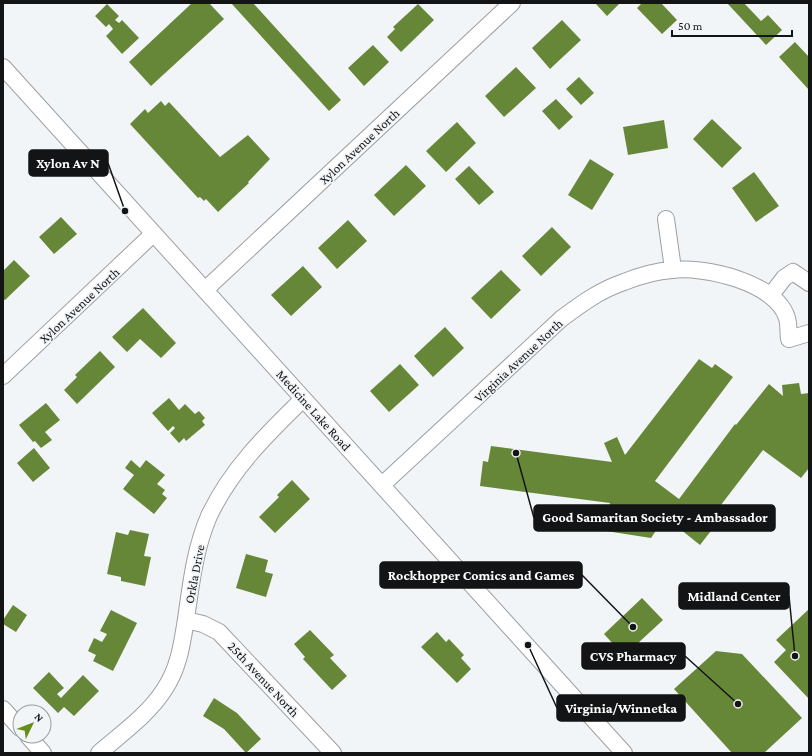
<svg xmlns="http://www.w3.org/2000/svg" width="812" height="756" font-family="'Crimson Pro',serif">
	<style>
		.building { fill: #678738 }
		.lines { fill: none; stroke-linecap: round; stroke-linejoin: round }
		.minor-casing { stroke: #9d9fa2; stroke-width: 18 }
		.minor { stroke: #fff; stroke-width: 16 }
		.labels { text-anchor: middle; stroke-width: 3.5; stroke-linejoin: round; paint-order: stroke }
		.street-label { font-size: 13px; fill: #131415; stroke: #f2f5f8 }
		.leader { fill: none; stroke: #131415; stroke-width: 1.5 }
		.callout-dot { fill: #131415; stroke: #f2f5f8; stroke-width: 1.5 }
		.callout { fill: #131415; stroke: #131415; stroke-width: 1.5 }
		.callout-label { font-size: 14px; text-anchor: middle; font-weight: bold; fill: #fff }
	</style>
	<rect width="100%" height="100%" fill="#f2f5f8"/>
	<path class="building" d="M192,3H209L224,19L151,86L129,62Z
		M231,3H253L341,100L329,111Z
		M595,3H620L607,16Z
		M642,3H661L677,20L662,34L637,8Z
		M727,3H744L761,21L768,15L782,30L766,45Z
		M107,4L119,16L115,20L119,23L122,20L139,38L122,54L106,36L113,29L109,24L106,27L95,16Z
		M418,4L434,20L401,52L387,37L395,29L393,27Z
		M562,20L581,40L550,69L532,48Z
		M795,42L809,57V90L779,57Z
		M373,45L389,62L364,86L348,68Z
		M516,67L536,88L504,117L485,96Z
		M579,77L594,93L581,105L566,89Z
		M556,99L573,117L559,130L542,111Z
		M161,101L165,106L169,102L220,157L248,135L270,159L248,182L249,183L218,212L206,199L204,201L200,197L198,198L130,124L145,109L148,113Z
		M712,119L742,148L722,168L693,139Z
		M664,120L668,148L628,155L623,127Z
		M457,122L476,143L446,172L426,151Z
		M590,159L614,174L592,210L568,195Z
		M406,165L426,186L394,216L374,195Z
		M469,166L494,192L479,205L455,179Z
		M754,172L779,206L756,222L732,188Z
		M61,217L77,234L54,254L39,237Z
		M348,220L367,241L337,269L318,248Z
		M552,227L571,247L541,276L522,256Z
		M14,260L30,276L5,300L3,299V271Z
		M303,266L322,287L291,316L271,295Z
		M501,270L521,290L491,319L471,298Z
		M143,308L176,343L161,358L140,339L127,352L112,337Z
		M445,327L464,348L433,377L414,356Z
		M100,351L115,367L77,404L64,390L77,377L75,375Z
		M699,359L712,368L715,364L733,377L655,481L679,499L735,424L736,425L769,384L783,396L782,385L799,383L801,394L809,393V468L801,478L763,450L711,518L717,523L700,545L665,517L651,538L606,531L610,503L480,486L483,461L488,462L491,446L612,462L604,443L617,437L625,455Z
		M400,364L419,385L389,412L370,391Z
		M169,398L179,410L185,404L195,414L199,411L205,418L202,421L205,425L186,441L184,438L179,443L170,433L175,428L173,426L168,431L152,413Z
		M46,403L60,420L45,432L52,440L41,448L35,441L33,442L19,425Z
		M34,448L50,468L33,482L17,463Z
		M131,460L140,468L146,460L165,475L157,484L165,490L162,494L167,498L154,514L123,489L134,475L125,468Z
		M292,480L310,499L275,533L259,517L279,497L277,495Z
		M130,530L149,534L144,556L151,557L145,586L121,581V577L107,574L116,532L128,535Z
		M246,554L268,560L265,572L273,574L266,597L236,588Z
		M642,598L663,620L624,656L604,634Z
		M13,605L27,615L16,632L3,624V620Z
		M809,609V699L774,662L786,650L776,640Z
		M111,610L137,623L113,671L93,661L96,655L88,651L94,638L102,642L107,634L100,631Z
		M310,630L334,655L330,658L347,676L332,690L303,659L305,657L294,644Z
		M437,632L446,642L449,639L464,655L461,658L471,669L457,683L421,647Z
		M716,651L742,654L802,718L764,753H732L674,689Z
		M49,672L64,688L57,694L61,698L83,675L99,691L74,716L64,707L58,713L33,688Z
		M214,698L237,713L261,739L246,753L224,729L203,716Z"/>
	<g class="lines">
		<defs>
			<path id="minor" d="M3,67L624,753
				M666,219L673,269
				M206,289L512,3
				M771,295L784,278L793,272L809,283
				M3,376L153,234
				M382,485L561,319C581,304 600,290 624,282C639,276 656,271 672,270C704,266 776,282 787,318C789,324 788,332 789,339L809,333
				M186,620L203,624L219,632L333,753
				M3,709L20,728
				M28,736L43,753
				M99,753C121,734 148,715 164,690C179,668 182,644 186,619C191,584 195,548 209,516C231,469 267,434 303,399"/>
		</defs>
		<use href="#minor" class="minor-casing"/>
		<use href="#minor" class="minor"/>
	</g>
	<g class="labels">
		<g class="street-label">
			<text transform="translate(359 146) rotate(-43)" y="5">Xylon Avenue North</text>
			<text transform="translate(79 305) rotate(-43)" y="5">Xylon Avenue North</text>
			<text transform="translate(518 360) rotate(-43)" y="5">Virginia Avenue North</text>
			<text transform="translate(314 410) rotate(48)" y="5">Medicine Lake Road</text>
			<text transform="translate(194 574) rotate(-79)" y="5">Orkla Drive</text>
			<text transform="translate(264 679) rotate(47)" y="5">25th Avenue North</text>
		</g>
	</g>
	<path class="leader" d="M125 211L108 163M516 453L534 518M633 627L582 575M795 656L789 596M738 704L685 656M528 645L557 708"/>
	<g class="callout-dot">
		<circle cx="125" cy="211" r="4"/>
		<circle cx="516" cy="453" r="4"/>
		<circle cx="633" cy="627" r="4"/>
		<circle cx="795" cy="656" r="4"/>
		<circle cx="738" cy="704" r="4"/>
		<circle cx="528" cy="645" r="4"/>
	</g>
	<g class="callout">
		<rect x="29" y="150" width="79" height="26" rx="4"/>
		<rect x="534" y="505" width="241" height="26" rx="4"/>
		<rect x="380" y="562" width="202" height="26" rx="4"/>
		<rect x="679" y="583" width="110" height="26" rx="4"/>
		<rect x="582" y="643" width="103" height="26" rx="4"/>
		<rect x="557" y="695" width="128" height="26" rx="4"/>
	</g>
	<g class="callout-label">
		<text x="68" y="168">Xylon Av N</text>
		<text x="655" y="522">Good Samaritan Society - Ambassador</text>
		<text x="481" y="580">Rockhopper Comics and Games</text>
		<text x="734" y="601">Midland Center</text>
		<text x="633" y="661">CVS Pharmacy</text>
		<text x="621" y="713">Virginia/Winnetka</text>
	</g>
	<rect width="812" height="756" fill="none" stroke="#131415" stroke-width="8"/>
	<g transform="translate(32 724) rotate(47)"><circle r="19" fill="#f2f5f8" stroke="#999b9d"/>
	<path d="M0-3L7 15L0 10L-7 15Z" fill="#668e1c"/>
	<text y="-6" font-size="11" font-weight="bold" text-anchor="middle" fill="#131415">N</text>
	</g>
	<path d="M672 30v6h120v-6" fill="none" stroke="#131415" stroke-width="2"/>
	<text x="678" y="30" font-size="12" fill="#131415" stroke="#f2f5f8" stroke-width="3" paint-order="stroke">50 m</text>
</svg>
